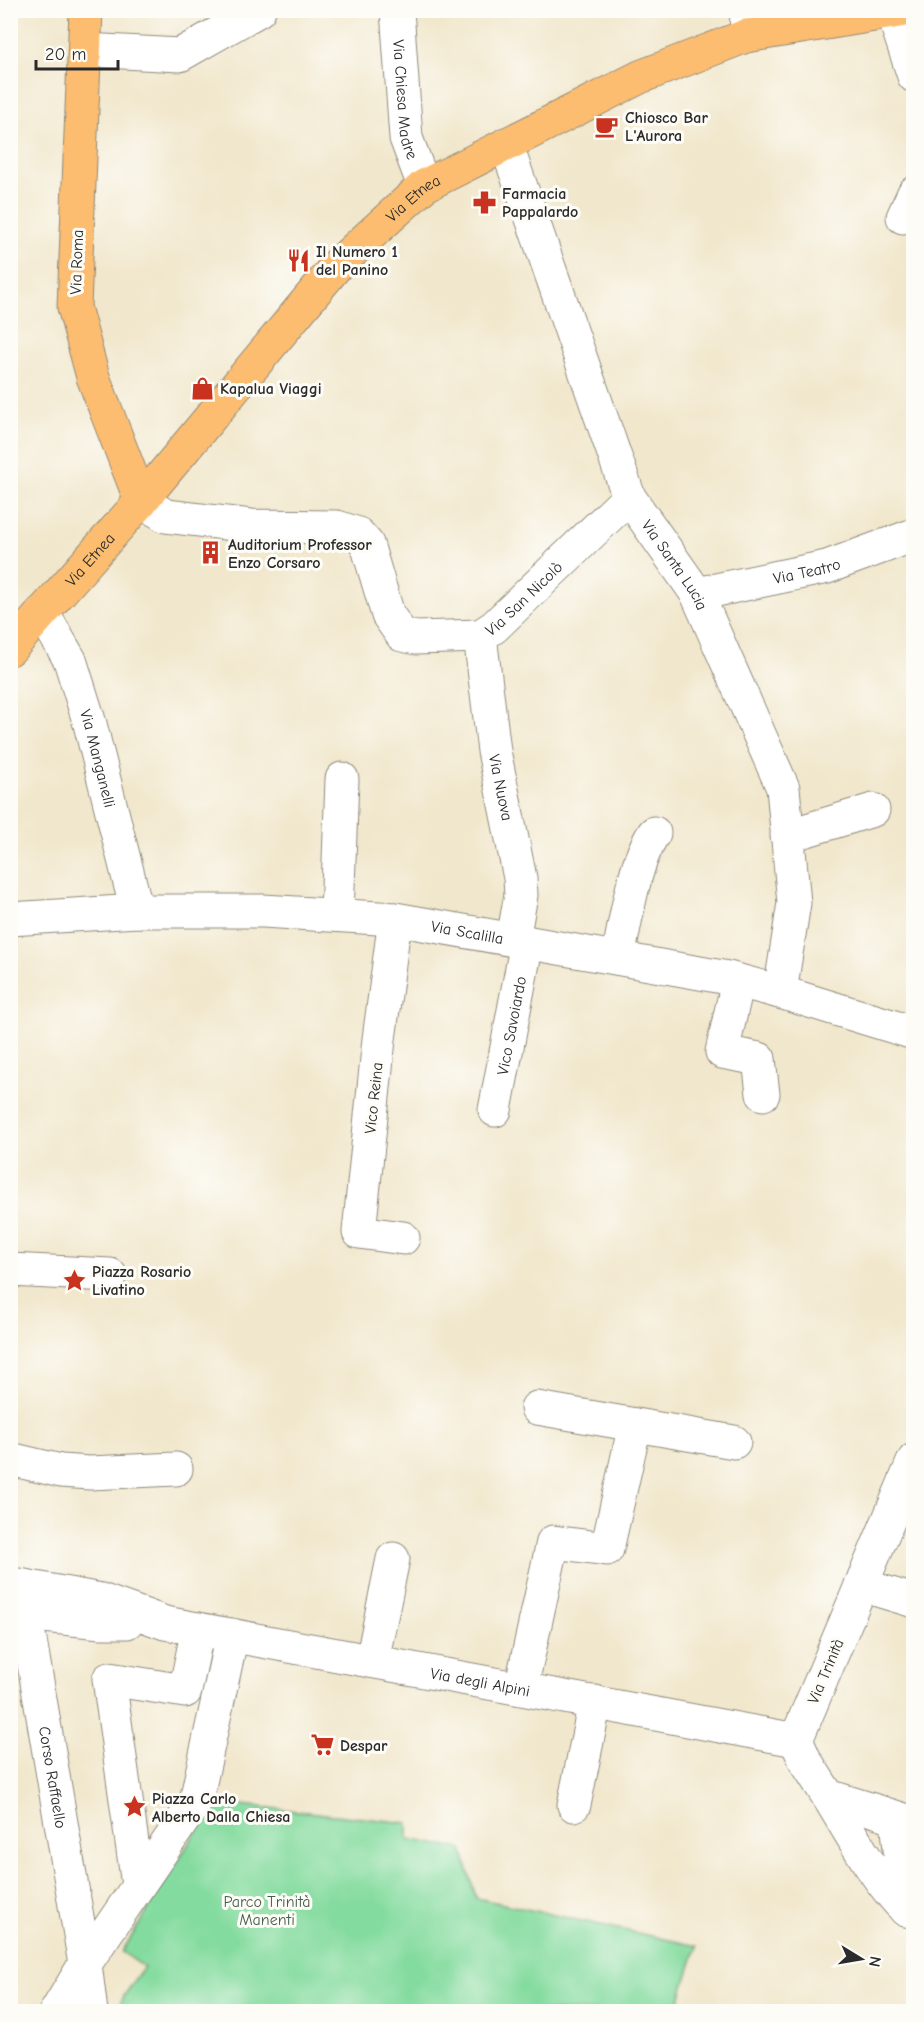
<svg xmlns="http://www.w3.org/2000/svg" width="924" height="2022" font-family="'Comic Neue',sans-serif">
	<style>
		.green { fill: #84db9f; stroke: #588365; stroke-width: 1.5 }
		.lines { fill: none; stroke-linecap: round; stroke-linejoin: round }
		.minor-casing { stroke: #8e897c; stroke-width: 35 }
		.major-casing { stroke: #8e897c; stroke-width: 35 }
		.minor { stroke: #fff; stroke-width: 33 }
		.major { stroke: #fcbd6f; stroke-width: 33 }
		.labels { text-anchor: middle; stroke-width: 6; stroke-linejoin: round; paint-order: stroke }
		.street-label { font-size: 16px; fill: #2b2b2b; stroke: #fdfcf7 }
		.poi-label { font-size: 16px; font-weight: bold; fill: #2b2b2b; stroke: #fdfcf7; text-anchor: start }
		.park-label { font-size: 16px; fill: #46604e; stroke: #fdfcf7 }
	</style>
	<rect width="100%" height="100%" fill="#fdfcf7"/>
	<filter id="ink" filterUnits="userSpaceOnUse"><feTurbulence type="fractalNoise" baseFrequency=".0167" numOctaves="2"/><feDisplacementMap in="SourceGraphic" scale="12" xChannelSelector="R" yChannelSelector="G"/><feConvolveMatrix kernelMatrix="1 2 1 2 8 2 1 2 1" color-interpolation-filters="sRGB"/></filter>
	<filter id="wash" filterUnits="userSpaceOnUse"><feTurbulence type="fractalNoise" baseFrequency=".008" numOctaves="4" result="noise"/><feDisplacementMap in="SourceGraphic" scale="24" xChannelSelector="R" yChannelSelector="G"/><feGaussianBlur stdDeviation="1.35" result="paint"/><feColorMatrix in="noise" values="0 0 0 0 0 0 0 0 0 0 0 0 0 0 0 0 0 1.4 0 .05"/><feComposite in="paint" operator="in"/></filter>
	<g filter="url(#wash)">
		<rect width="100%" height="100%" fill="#f1e7cc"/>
		<path class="green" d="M214,1802L408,1823V1839L462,1849L476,1898L697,1946L676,2011L116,2012L124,1996L144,1967L122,1952Z"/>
	</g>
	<g filter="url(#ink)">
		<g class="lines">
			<defs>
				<g id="minor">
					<path id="s1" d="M397,10L406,138L424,186"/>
					<path d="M893,13L914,76"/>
					<path d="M746,36L747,10"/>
					<path d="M85,50L180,55L259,10"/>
					<path id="s2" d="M506,144L629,497L697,594L783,788L794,903L780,992"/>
					<path d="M903,217L914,193"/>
					<path id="s3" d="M141,501L166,516L251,526L337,527L358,534L367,544L388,615L402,635L416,638L480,636L494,627L629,497"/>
					<path id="s4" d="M697,594L827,567L914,535"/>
					<path id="s5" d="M42,612L70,660L90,724L137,911"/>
					<path id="s6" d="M480,636L494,751L520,878L521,895L513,939"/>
					<path d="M787,836L873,810"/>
					<path d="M337,915L342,779"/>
					<path id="s7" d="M10,919L137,911H263L395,919L728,978L780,992L914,1033"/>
					<path d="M395,919L379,1039L359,1232L403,1238"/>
					<path d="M618,958C625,923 634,862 654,833"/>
					<path d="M738,981L722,1052L759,1059L763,1094"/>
					<path id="s8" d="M495,1110L527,942"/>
					<path d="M10,1270L110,1275"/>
					<path d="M537,1408L734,1442"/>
					<path d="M10,1459L61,1471L90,1473L176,1469"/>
					<path d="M914,1460L796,1740L805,1760L828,1796L914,1823"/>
					<path id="s9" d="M19,1585L101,1600L165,1623L796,1740"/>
					<path d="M861,1585L914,1601"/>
					<path id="s10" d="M10,1608L24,1605L85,1964L91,2012"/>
					<path d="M25,1614L101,1622H127"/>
					<path d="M372,1661L393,1559"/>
					<path d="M521,1688L553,1542L607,1549L635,1425"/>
					<path d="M828,1796C852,1835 874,1878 906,1910"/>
					<path d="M574,1805L595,1702"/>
					<path d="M897,1819L906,1910"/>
					<path d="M138,1885L109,1679L185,1691L198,1629"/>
					<path d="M56,2012L85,1964L196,1801L232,1635"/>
				</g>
				<g id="major">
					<path d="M86,10L74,307L93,377L141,501"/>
					<path id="s11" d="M10,649L141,501L337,265L424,186L640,77L746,36L905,10"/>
				</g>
			</defs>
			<use href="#minor" class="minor-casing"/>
			<use href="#major" class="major-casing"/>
			<use href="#minor" class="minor"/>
			<use href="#major" class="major"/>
		</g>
	</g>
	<defs>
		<symbol id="cafe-bare" viewBox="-9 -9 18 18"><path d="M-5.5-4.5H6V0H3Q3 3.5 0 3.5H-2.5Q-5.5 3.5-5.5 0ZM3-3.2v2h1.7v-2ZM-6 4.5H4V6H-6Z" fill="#c8321e" stroke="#fdfcf7" stroke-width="2.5" paint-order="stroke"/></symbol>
		<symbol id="pharmacy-bare" viewBox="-9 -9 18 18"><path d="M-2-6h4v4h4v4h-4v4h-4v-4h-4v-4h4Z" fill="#c8321e" stroke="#fdfcf7" stroke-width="2.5" paint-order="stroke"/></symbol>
		<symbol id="restaurant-bare" viewBox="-9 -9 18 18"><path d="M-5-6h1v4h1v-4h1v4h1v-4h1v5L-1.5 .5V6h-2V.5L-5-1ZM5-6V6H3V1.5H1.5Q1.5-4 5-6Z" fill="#c8321e" stroke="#fdfcf7" stroke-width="2.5" paint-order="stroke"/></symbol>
		<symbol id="shop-bare" viewBox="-9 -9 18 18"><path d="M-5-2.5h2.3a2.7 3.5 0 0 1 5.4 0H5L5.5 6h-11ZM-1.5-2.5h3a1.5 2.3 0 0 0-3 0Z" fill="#c8321e" stroke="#fdfcf7" stroke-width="2.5" paint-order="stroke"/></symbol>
		<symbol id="building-bare" viewBox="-9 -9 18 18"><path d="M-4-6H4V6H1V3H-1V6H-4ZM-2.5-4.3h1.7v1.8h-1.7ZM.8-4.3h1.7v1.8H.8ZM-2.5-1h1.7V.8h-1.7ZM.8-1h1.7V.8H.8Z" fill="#c8321e" stroke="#fdfcf7" stroke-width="2.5" paint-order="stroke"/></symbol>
		<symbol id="sight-bare" viewBox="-9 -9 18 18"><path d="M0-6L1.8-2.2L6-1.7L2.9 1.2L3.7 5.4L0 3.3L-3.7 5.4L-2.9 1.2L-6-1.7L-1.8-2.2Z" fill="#c8321e" stroke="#fdfcf7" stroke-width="2.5" paint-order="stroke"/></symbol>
		<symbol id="supermarket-bare" viewBox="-9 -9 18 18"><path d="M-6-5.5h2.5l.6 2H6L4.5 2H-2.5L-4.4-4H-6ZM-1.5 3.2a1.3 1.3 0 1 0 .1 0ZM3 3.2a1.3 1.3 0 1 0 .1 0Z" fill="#c8321e" stroke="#fdfcf7" stroke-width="2.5" paint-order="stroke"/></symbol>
	</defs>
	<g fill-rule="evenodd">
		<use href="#cafe-bare" x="590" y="110" width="33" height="33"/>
		<use href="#pharmacy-bare" x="468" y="186" width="33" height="33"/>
		<use href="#restaurant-bare" x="282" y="244" width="33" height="33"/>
		<use href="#shop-bare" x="186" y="372" width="33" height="33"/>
		<use href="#building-bare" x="194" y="536" width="33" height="33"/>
		<use href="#sight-bare" x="58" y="1264" width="33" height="33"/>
		<use href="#supermarket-bare" x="306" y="1728" width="33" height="33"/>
		<use href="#sight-bare" x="118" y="1790" width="33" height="33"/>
	</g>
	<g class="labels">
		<g class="street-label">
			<text dy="6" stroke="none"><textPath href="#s1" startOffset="90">Via Chiesa Madre</textPath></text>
			<text dy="6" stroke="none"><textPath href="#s11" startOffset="606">Via Etnea</textPath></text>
			<text transform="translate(76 262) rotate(-88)" y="6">Via Roma</text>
			<text dy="6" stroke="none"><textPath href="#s11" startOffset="120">Via Etnea</textPath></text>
			<text dy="6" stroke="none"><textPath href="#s2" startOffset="456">Via Santa Lucia</textPath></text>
			<text dy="6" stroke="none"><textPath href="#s4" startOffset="112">Via Teatro</textPath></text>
			<text dy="6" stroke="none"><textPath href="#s3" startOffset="471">Via San Nicolò</textPath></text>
			<text dy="6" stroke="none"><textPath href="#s5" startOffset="158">Via Manganelli</textPath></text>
			<text dy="6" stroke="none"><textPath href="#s6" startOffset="153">Via Nuova</textPath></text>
			<text dy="6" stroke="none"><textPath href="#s7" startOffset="459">Via Scalilla</textPath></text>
			<text dy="6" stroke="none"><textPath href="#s8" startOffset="86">Vico Savoiardo</textPath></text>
			<text transform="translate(373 1098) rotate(-84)" y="6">Vico Reina</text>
			<text transform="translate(825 1671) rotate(-67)" y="6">Via Trinità</text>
			<text dy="6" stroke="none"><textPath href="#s9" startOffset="472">Via degli Alpini</textPath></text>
			<text dy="6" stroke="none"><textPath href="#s10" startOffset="189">Corso Raffaello</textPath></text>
		</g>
		<g class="poi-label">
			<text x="625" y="123">Chiosco Bar<tspan x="625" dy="18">L'Aurora</tspan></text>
			<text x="502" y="199">Farmacia<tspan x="502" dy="18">Pappalardo</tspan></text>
			<text x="316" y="257">Il Numero 1<tspan x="316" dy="18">del Panino</tspan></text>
			<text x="220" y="394">Kapalua Viaggi</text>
			<text x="228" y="550">Auditorium Professor<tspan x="228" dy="18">Enzo Corsaro</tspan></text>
			<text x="92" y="1277">Piazza Rosario<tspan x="92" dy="18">Livatino</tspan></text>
			<text x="340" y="1751">Despar</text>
			<text x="152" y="1804">Piazza Carlo<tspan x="152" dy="18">Alberto Dalla Chiesa</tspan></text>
		</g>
		<g class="park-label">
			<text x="267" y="1907">Parco Trinità<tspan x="267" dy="18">Manenti</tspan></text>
		</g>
	</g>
	<rect width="924" height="2022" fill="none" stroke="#fdfcf7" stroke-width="36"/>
	<g transform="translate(861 1959) rotate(101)" stroke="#fdfcf7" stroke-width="4.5" paint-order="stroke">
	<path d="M0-4.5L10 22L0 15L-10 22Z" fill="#2b2b2b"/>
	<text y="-9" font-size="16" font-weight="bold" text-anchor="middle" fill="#2b2b2b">N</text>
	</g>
	<path d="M36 60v9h82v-9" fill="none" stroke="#2b2b2b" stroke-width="3"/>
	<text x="45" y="60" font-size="18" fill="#2b2b2b" stroke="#fdfcf7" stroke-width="4.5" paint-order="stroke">20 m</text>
</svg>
